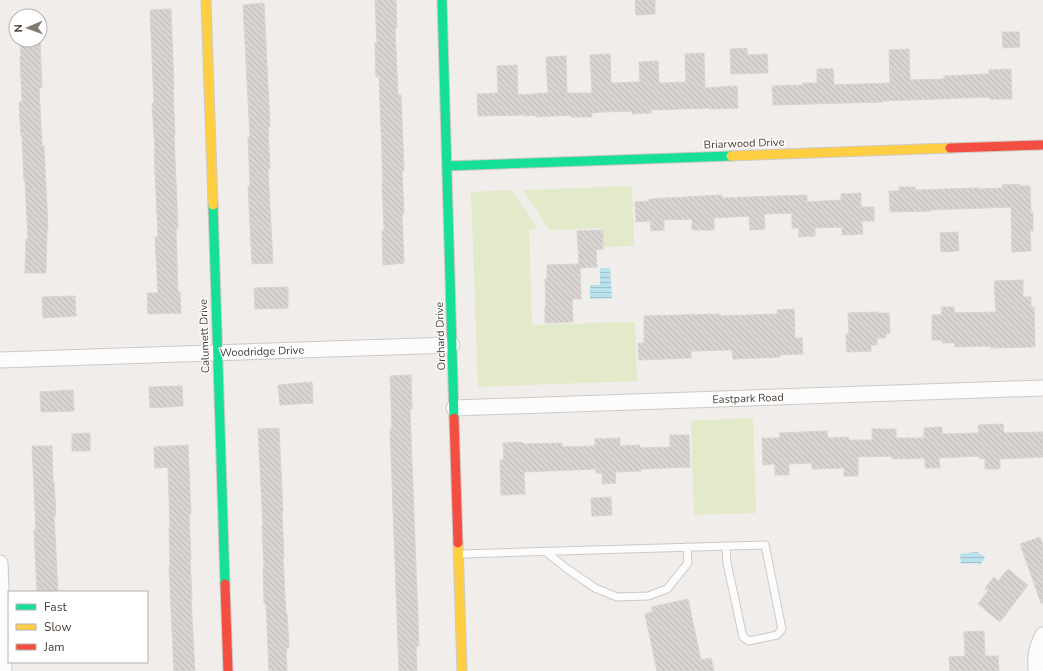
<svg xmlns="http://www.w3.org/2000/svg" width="1043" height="671" font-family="'Nunito Sans',sans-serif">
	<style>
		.grass { fill: #e2eaca }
		.water { fill: url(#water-rules) }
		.building { fill: url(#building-back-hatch); stroke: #d8d4d0 }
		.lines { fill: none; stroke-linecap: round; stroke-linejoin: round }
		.lane-casing { stroke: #cdc9c6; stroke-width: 9 }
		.street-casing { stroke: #cdc9c6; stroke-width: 17 }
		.fast-casing { stroke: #d0c9c1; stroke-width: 11 }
		.slow-casing { stroke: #d0c9c1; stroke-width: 11 }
		.jam-casing { stroke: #d0c9c1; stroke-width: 11 }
		.lane { stroke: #fdfcfc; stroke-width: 7 }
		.street { stroke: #fdfcfc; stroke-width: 15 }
		.fast { stroke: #16e098; stroke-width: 9 }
		.slow { stroke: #ffcf43; stroke-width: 9 }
		.jam { stroke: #f24e42; stroke-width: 9 }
		.labels { text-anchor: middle; stroke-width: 3; stroke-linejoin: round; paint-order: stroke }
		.street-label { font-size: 11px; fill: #463d36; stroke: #fff }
	</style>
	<defs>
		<pattern id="water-rules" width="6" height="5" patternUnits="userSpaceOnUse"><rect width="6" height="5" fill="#bae1ee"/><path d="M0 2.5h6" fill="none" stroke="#a1c2cd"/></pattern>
		<pattern id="building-back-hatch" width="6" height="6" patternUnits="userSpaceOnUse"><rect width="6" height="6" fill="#d8d4d1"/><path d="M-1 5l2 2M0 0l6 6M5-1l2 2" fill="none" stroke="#bbb7b4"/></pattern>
	</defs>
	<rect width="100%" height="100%" fill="#f0edea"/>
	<path class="grass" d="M632,186L634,246L604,247L603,228L550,230L523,190Z
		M512,190L538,229L529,230L532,325L635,322L637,381L478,387L471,192Z
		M753,418L756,513L694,515L691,421Z"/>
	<path class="water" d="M600,268H610L612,298L590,299V285H600Z
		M977,552L985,557L980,565L976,563L961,564L960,554Z"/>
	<path class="building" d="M375,0H396L397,28L395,29L398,95H401L404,171H402L404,214H402L404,263L383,265L382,231H384L382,182H383L379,76L376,77L375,43H377Z
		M635,0H655V14L636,15Z
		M264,3L270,127H268L270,169H268L273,263L252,264L248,186H250L248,137H250L243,5Z
		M171,9L174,89L173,90L175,135H174L178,228H176L178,292H180L181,313L148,314L147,293H158L155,237H158L154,150H155L152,103H154L150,10Z
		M1002,32H1019L1020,47L1003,48Z
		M20,40H40L42,88H39L42,146H44L48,229H47L46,273H25L26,239H28L25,181H24L22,135L21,136L19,102H22L20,56H21Z
		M747,48V55L767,54L768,73L731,74L730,49Z
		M909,49L910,80L944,79V76L989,74V70L1011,69L1012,99H990V97L882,101V102L773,105L772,86L803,85V83H817V69H833L834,85L890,83L889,50Z
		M704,53L705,88L737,86L738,108L709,109V108L651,110V113L632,114V111L602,112L591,113L592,117H571L570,115L536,117V115L525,116V115L478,116L477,94L498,93L497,66L517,65L518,95L548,93L546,57L566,56L567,93H592L590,55L610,54L611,83L640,82L639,62L658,61L659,83L686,82L685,54Z
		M1019,184V186H1030L1031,213H1033V231H1030L1031,251L1012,252L1011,207L930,210L931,211L890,212L889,191H899V187H915V190L979,188V189L1003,188L1002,185Z
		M861,193V207H874V221H862L863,234L842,235V227L815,228V236L799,237V228H792V213L764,214L765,229L750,230L749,216L714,218V230H692V219L664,220V230L651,231L650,221L636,222L635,202L649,201V199L722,195V198L807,195V202L841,200V194Z
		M603,230V249L596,250L597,267L580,268L581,299H572L573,322L545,323V306H546L545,279H547V265L579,264L577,231Z
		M958,232L959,251L941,252L940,233Z
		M1023,280V297H1031V307H1034L1035,347L991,348V346L955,347V343H942V340H932V315H942L941,307H954V313L996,312L994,281Z
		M288,287V308L255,309L254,288Z
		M75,296L76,316L43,318L42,297Z
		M794,309L795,338H802L803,354L780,355V357L733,359L732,350L691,351V358L639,360L638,343H644V316L720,314V316L777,314V310Z
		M877,312V313H889L890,333L886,334V338H877V345H871V351L847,352L846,334H849L848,313Z
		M411,375L412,409H410L419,646H416L417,671H399L390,428H392L390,376Z
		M312,382L313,403L280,405L278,385Z
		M182,386L183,406L150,408L149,387Z
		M73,390L74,411L41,412L40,392Z
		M1003,424L1004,433L1043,432V457L1000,459V469H985V458L980,459L979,456L939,458L940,468H925V458L892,459V456L858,457V476H844V468L812,469V463L789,464V475H775V464L763,465L762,438H780L779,433L827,431L828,438L849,437V440H872V429H896V438H924V428L942,427V434L979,433L978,425Z
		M279,428L283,512H282L284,558H283L286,614H287L289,648H286L287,671H269L266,603H264L263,569H264L262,526H263L258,429Z
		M90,433V451H72V434Z
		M670,435H689L690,467L641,469V471L615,472L616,483L602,484V473H596V469L524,472L525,494L501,495L500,460H504L503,443L522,442L523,444L562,443V447L595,446V439L620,438V446L640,445V448L670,447Z
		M188,445L191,514H189L191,560H190L192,599H191L195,671H174L169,567H170L169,528H170L168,467L155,468L154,447Z
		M32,446H52L53,482H54L56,515H54L58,592H37L34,530H36Z
		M611,497L612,515L592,516L591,498Z
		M1040,537L1043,545V603H1041L1020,544Z
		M1008,569L1028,585L1000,622L978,604L988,591L985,588L994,577L998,581Z
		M688,599L701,660L711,658L714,671H657L645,614L653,612L651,607Z
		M984,631L985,656H998L999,671H950L949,657L965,656L964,632Z"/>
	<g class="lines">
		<defs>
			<path id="lane" d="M546,552L566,568L595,588L617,597L648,596L667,589L688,563L687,547
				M461,554L765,545L782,629L777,635L749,641L743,637L727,563L726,546"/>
			<path id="street" d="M0,360L452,345
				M454,408L1043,388
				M0,563L4,671
				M1036,671C1035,656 1036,648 1043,635"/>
			<path id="fast" d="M442,0L454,418
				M447,166L731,156
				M213,205L225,584"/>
			<path id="slow" d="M206,0L213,205
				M731,156L950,148
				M458,543L462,671"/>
			<path id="jam" d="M950,148L1043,145
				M454,418L458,543
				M225,584L228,671"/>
		</defs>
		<use href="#lane" class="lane-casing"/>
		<use href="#street" class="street-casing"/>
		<use href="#fast" class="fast-casing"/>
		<use href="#slow" class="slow-casing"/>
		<use href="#jam" class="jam-casing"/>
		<use href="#lane" class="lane"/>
		<use href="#street" class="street"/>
		<use href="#fast" class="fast"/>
		<use href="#slow" class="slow"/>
		<use href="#jam" class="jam"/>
	</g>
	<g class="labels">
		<g class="street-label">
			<text transform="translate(744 143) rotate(-2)" y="4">Briarwood Drive</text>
			<text transform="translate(204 336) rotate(-92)" y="4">Calumett Drive</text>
			<text transform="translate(440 336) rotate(-92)" y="4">Orchard Drive</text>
			<text transform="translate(262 351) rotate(-2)" y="4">Woodridge Drive</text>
			<text transform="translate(748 398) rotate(-2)" y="4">Eastpark Road</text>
		</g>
	</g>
	<rect x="8" y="591" width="140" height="72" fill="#ffffff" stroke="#b5b1af"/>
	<rect x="16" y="604" width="20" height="6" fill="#16e098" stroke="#b5b1af"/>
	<text x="44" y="611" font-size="12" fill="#463d36">Fast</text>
	<rect x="16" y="624" width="20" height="6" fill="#ffcf43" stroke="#b5b1af"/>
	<text x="44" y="631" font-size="12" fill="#463d36">Slow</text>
	<rect x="16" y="644" width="20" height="6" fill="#f24e42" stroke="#b5b1af"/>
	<text x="44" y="651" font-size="12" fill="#463d36">Jam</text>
	<g transform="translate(28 28) rotate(268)"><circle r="19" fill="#ffffff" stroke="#b5b1af"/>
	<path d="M0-3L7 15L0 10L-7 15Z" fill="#827b75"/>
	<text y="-6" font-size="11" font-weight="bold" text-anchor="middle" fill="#463d36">N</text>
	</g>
</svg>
